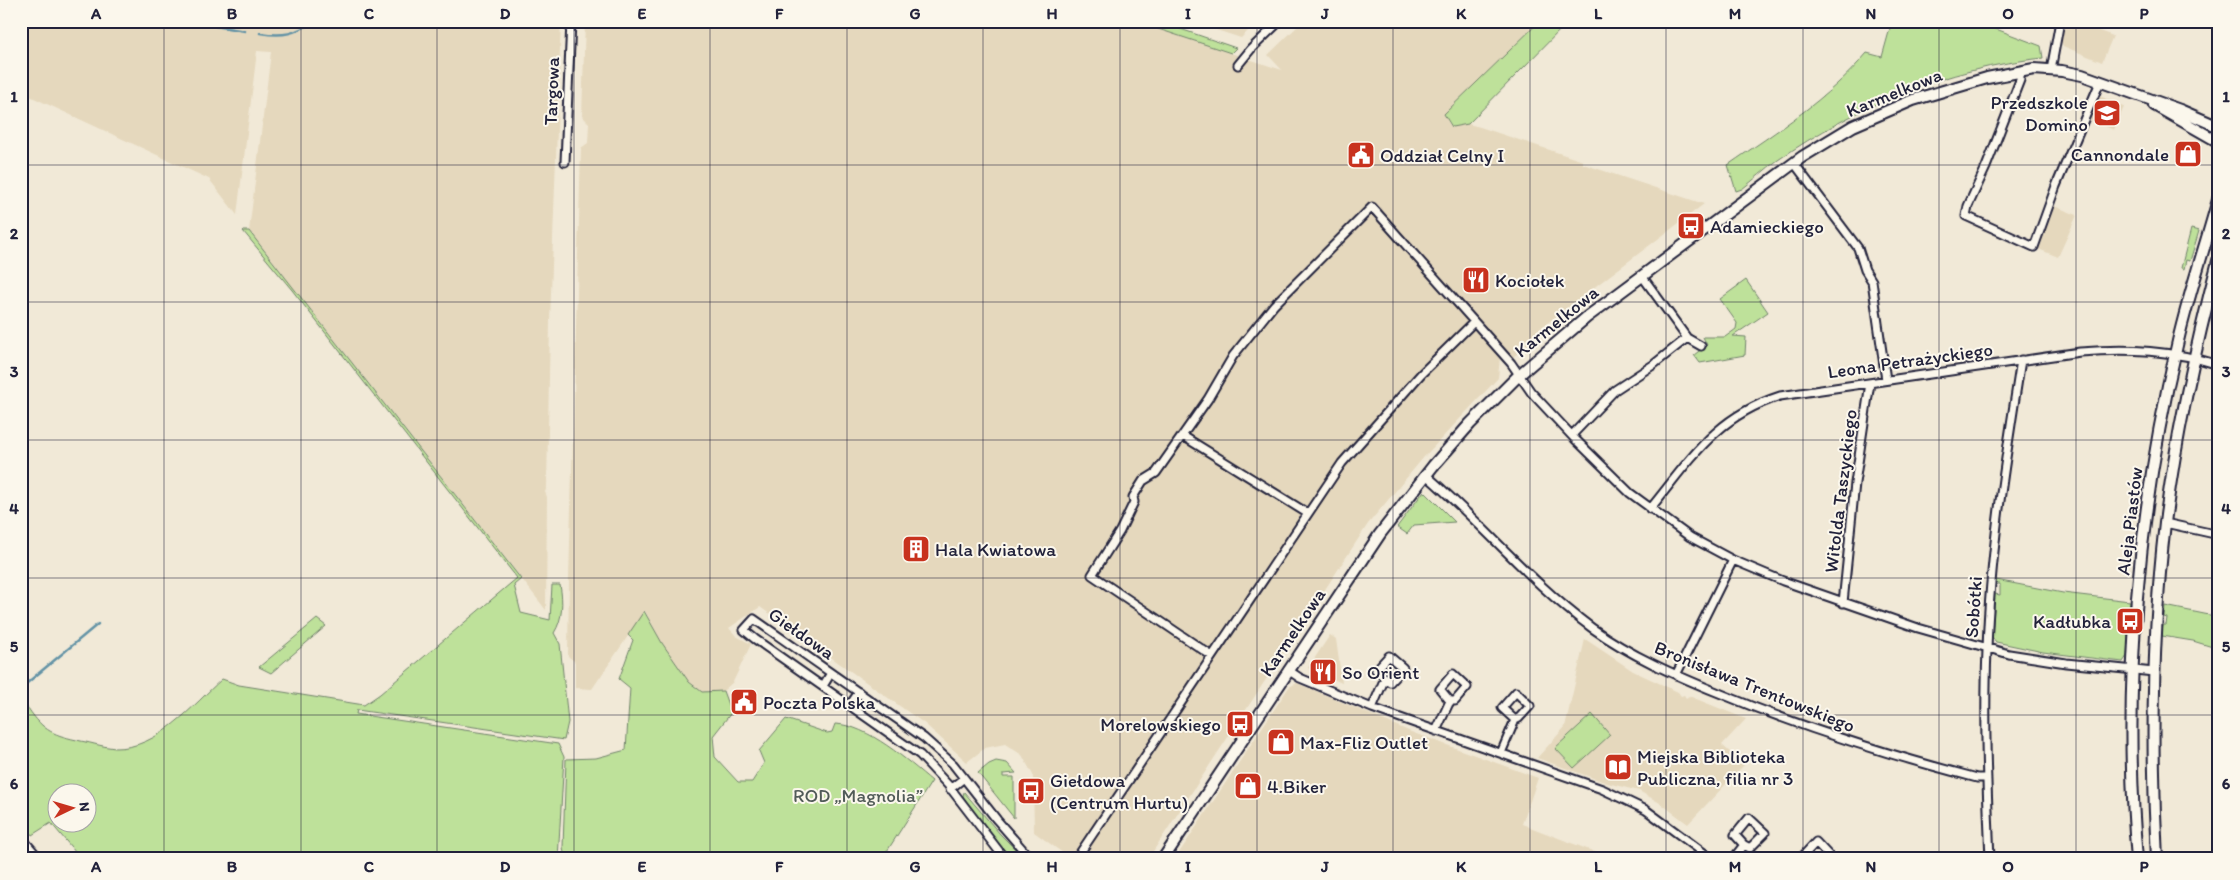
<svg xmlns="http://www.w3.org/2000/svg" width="2240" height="880" font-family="Itim,sans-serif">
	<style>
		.built { fill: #e5d8bd }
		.green { fill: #bee19a; stroke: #70826a; fill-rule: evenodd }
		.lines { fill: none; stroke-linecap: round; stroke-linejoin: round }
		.stream { stroke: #6493a6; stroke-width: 2.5 }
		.street-casing { stroke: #22223b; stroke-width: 11 }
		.secondary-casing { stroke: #22223b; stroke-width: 14 }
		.street { stroke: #fbf7ec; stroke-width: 7 }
		.secondary { stroke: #fbf7ec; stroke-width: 10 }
		.grid { fill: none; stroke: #22223b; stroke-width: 1; stroke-opacity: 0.55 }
		.labels { text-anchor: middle; stroke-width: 4; stroke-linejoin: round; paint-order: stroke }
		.street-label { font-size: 19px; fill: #22223b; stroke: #fbf7ec }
		.poi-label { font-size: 19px; fill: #22223b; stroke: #fbf7ec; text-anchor: start }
		.park-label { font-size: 19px; fill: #515b58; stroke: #fbf7ec }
		.neatline { fill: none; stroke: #22223b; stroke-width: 2 }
		.grid-label { font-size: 16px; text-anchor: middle; font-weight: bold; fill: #22223b }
	</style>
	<rect width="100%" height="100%" fill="#f1e9d7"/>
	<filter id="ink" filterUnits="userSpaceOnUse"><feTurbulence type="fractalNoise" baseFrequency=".02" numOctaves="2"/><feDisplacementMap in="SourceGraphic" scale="10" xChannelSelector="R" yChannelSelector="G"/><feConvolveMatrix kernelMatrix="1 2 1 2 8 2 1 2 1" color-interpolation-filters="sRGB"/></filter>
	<g filter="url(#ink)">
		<path class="built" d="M21,21H561L550,321L547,487L545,492L547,497L546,610L249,231L271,52L257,51L237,215L209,179L21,92Z
			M585,21H1134L1282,70L1268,55L1303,21H1540L1445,114L1448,122L1452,127L1468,124L1480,127L1583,161V164L1704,204L1538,330L1540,334L1512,358L1506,350L1500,357L1498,378L1424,457L1368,524L1148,859H1071L1034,832L1033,775L1022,755L1005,744L985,748L967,762L925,724L760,607L729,628L736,636L751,644L733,682L723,691L702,692L689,682L662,643L645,611L592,689L575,688V662L568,656L569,579L581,148L588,143L589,123L582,116Z
			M1189,21H1258L1241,38Z
			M2066,21H2072L2113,36L2102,62L2063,46L2061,39Z
			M2100,96L2124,107L2114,130L2090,120Z
			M2054,206L2077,215L2058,257L2036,248Z
			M1330,635L1336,639L1342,683L1308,668Z
			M1585,639L1633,671L1678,692L1681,696L1684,695L1686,698L1689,696L1746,719L1722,745L1744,765L1688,824L1660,803L1639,791L1607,783L1537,758L1565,727Z
			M1297,683L1411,732L1538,778L1522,824L1613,859H1175L1289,687Z"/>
		<path class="green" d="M1134,21H1146L1162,26L1163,23L1236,48L1231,53Z
			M1540,21H1569L1468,124L1452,127L1444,114Z
			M1892,21H1963L1964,24L1996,29L2041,46L2043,58C1947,68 1856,106 1778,160C1765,169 1754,180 1742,189L1736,191L1728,165C1777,131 1828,99 1867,53L1882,57Z
			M2191,229L2199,231L2190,261L2186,260L2184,269L2181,268Z
			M243,231H249L521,579L514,585L521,613L550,620L552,585H560C563,601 563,619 554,633L560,644L568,722L564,740L357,710L356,714L558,744L564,757L558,859H81L51,823L32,835L21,821V709L28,708C44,732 54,735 81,741C92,743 104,747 115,748C158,749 193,705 222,679L239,685L364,705L380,694L517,578L292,290ZM58,792H88V822H58Z
			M1746,280L1768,312L1733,336L1746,337L1745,355L1700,363L1694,355L1707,345L1703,337H1725L1736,329L1737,323L1720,299Z
			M1424,491L1455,522L1414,525L1407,534L1397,527Z
			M1996,580L2063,593L2130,601L2127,656L2123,662L2043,652L1996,642L1992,637L1995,594L2000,595V584H1996Z
			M2165,606L2219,617V649L2193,641L2162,636L2163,625H2166L2167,618L2164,617Z
			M644,611L662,643L689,682L702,692L723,691L731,713L713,736L715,757L738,782H752L764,763L759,751L786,719L827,733L832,732L835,724C868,725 908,761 932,781L882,859H565L563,847L566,759L596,758L626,750L630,688L619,679L633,640L628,635Z
			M317,619L326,626L271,673L259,667Z
			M1592,714L1610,735L1574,768L1555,748Z
			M996,761L1007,763L1016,773L1003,774V777H1014V818L978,773L989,764Z
			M964,792L1000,834L1025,859H1011L965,800L963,796Z"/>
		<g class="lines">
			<path class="stream" d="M207,21L215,26L245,31
				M260,33C284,37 294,34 315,21
				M21,688L98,624"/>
			<defs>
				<path id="street" d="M1238,65L1251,49L1280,21
					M2051,70L2060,21
					M2020,71V80L1986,167L1968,206L1966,216L2034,247L2056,186L2100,82
					M565,162L571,21
					M1794,163L1858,248L1865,270L1872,281L1886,380
					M1687,338L1701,346
					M1572,435L1615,390L1653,365L1687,338L1642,276
					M1183,436L1307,513
					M1426,475C1483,524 1531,583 1592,628C1631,656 1675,675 1719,693C1803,728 1889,755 1977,778H1986
					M1650,509C1691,459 1715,417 1780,396L2080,352C2128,348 2172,350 2219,365
					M2165,523L2219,535
					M1843,603L1855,483L1870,383
					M1212,656L1092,575L1120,531L1134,502L1133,497L1143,481L1156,473L1208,399L1233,356L1274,305L1372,207L1511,363L1531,392L1575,439L1630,493L1690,537L1733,560L1783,581L1918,628L2009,654L2066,663L2154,672
					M1288,670L1300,678L1372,708L1602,789L1646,810L1712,859
					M1676,675L1733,560
					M823,686L831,673
					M850,705L859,692
					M1372,708L1385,678L1390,682L1403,668L1389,656L1376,670L1385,678
					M1436,731L1450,701H1455L1467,687L1453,674L1440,689L1450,701
					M1501,753L1515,720L1519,718L1530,706L1516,692L1502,708L1515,720
					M950,789L964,778
					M21,837L40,859
					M1005,859L948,785L920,755L755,639L744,630L754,619L924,738L953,764L997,820L1031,859
					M1076,859L1342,463L1421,374L1474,322
					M1733,859L1744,845L1750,848L1765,833L1749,818L1735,835L1744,845
					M1803,859L1802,857L1816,842L1830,857L1828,859
					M1990,859C1987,789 1984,720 1987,650C1990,553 2006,456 2021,360"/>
				<path id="secondary" d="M2154,105L2219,142
					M1163,859L1380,534L1433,466L1470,424L1519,375L1587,317L1802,157L1853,126L1913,100L1987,78L2034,69L2062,71L2082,75L2180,110L2219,127
					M2137,859C2122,687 2138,509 2178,341C2189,293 2206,244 2219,196
					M2157,859C2151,747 2152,635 2165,523C2176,433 2196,345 2219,257"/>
			</defs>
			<use href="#street" class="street-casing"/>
			<use href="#secondary" class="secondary-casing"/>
			<use href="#street" class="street"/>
			<use href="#secondary" class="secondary"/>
		</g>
	</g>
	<path class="grid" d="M164,21V859M301,21V859M437,21V859M574,21V859M710,21V859M847,21V859M983,21V859M1120,21V859M1257,21V859M1393,21V859M1530,21V859M1666,21V859M1803,21V859M1939,21V859M2076,21V859M21,165H2219M21,302H2219M21,440H2219M21,578H2219M21,715H2219"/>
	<defs>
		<symbol id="school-square" viewBox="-11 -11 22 22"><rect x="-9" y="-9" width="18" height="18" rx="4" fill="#c8321e" stroke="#fbf7ec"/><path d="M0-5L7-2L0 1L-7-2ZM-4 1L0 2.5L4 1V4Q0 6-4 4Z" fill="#fff"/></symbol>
		<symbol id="shop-square" viewBox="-11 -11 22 22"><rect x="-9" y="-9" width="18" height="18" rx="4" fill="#c8321e" stroke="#fbf7ec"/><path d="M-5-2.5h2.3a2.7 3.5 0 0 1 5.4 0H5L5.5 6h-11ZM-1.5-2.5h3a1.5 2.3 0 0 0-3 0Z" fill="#fff"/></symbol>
		<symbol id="civic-square" viewBox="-11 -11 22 22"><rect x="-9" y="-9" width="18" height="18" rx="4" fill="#c8321e" stroke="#fbf7ec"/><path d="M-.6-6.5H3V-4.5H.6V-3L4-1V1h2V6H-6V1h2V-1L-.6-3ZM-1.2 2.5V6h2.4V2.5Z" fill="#fff"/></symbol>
		<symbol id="bus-square" viewBox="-11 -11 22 22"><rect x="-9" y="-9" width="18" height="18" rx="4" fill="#c8321e" stroke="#fbf7ec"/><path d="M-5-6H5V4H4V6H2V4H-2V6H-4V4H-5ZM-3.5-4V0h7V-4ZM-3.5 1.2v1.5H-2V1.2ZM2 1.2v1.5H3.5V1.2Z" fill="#fff"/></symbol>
		<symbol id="restaurant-square" viewBox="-11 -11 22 22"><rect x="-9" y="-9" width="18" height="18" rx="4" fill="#c8321e" stroke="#fbf7ec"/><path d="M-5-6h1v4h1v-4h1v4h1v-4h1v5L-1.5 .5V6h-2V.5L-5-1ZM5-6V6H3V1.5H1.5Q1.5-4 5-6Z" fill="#fff"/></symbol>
		<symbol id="building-square" viewBox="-11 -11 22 22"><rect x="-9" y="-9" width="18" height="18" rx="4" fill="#c8321e" stroke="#fbf7ec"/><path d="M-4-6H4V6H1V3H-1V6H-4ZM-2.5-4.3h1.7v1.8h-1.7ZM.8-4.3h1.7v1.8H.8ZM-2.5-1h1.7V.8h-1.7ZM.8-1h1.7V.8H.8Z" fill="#fff"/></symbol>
		<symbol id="library-square" viewBox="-11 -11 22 22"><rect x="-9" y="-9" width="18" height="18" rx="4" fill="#c8321e" stroke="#fbf7ec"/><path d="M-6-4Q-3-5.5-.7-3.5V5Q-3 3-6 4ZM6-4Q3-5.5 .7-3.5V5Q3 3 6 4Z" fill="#fff"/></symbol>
	</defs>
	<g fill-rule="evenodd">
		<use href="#school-square" x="2091" y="97" width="32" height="32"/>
		<use href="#shop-square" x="2172" y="138" width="32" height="32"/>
		<use href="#civic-square" x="1345" y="139" width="32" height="32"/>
		<use href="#bus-square" x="1675" y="210" width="32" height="32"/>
		<use href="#restaurant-square" x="1460" y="264" width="32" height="32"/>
		<use href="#building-square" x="900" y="533" width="32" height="32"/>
		<use href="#bus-square" x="2114" y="605" width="32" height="32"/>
		<use href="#restaurant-square" x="1307" y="656" width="32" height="32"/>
		<use href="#civic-square" x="728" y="686" width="32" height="32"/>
		<use href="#bus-square" x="1224" y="708" width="32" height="32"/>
		<use href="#shop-square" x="1265" y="726" width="32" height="32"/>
		<use href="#library-square" x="1602" y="751" width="32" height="32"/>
		<use href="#shop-square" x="1232" y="770" width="32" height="32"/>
		<use href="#bus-square" x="1015" y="775" width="32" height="32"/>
	</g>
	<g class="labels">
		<g class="street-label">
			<text transform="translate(551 91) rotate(-88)" y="7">Targowa</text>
			<text transform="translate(1894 92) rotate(-22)" y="7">Karmelkowa</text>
			<text transform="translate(1556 321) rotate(-39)" y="7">Karmelkowa</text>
			<text transform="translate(1910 360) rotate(-8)" y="7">Leona Petrażyckiego</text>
			<text transform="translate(1840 491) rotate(-83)" y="7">Witolda Taszyckiego</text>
			<text transform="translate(2129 521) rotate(-83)" y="7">Aleja Piastów</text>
			<text transform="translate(1973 607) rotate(-86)" y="7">Sobótki</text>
			<text transform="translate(1292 632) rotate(-56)" y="7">Karmelkowa</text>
			<text transform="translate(802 633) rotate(35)" y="7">Giełdowa</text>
			<text transform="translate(1755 686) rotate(22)" y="7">Bronisława Trentowskiego</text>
		</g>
		<g class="poi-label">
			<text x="2088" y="109" text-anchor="end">Przedszkole<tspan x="2088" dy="22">Domino</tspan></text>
			<text x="2169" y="161" text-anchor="end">Cannondale</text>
			<text x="1380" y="162">Oddział Celny I</text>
			<text x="1710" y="233">Adamieckiego</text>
			<text x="1495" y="287">Kociołek</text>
			<text x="935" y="556">Hala Kwiatowa</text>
			<text x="2111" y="628" text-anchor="end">Kadłubka</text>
			<text x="1342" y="679">So Orient</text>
			<text x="763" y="709">Poczta Polska</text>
			<text x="1221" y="731" text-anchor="end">Morelowskiego</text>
			<text x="1300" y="749">Max-Fliz Outlet</text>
			<text x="1637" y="763">Miejska Biblioteka<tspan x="1637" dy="22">Publiczna, filia nr 3</tspan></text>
			<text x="1050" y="787">Giełdowa<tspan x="1050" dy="22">(Centrum Hurtu)</tspan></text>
			<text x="1267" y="793">4.Biker</text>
		</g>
		<g class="park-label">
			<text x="858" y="802">ROD „Magnolia”</text>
		</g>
	</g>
	<rect width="2240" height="880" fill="none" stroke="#fbf7ec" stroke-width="55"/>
	<g transform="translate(72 808) rotate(85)"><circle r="24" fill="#fbf7ec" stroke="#a4a2a5"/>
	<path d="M0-4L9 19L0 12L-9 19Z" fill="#c8321e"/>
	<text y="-8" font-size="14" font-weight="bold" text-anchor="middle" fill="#22223b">N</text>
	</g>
	<rect x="28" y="28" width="2184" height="824" class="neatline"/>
	<g class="grid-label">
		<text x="96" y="19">A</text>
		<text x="232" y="19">B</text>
		<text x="369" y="19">C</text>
		<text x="505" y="19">D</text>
		<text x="642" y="19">E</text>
		<text x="779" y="19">F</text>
		<text x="915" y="19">G</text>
		<text x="1052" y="19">H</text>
		<text x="1188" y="19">I</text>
		<text x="1325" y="19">J</text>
		<text x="1461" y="19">K</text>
		<text x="1598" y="19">L</text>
		<text x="1735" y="19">M</text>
		<text x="1871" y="19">N</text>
		<text x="2008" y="19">O</text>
		<text x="2144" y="19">P</text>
		<text x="14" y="102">1</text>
		<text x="2226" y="102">1</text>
		<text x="14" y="239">2</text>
		<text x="2226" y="239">2</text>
		<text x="14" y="377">3</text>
		<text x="2226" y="377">3</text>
		<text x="14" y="514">4</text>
		<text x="2226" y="514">4</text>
		<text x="14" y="652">5</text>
		<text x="2226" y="652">5</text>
		<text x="14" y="789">6</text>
		<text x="2226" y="789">6</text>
		<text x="96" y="872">A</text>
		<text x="232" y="872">B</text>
		<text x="369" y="872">C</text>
		<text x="505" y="872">D</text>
		<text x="642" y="872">E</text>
		<text x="779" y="872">F</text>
		<text x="915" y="872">G</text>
		<text x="1052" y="872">H</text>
		<text x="1188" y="872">I</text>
		<text x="1325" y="872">J</text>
		<text x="1461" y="872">K</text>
		<text x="1598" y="872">L</text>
		<text x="1735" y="872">M</text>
		<text x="1871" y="872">N</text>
		<text x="2008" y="872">O</text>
		<text x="2144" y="872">P</text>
	</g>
</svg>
